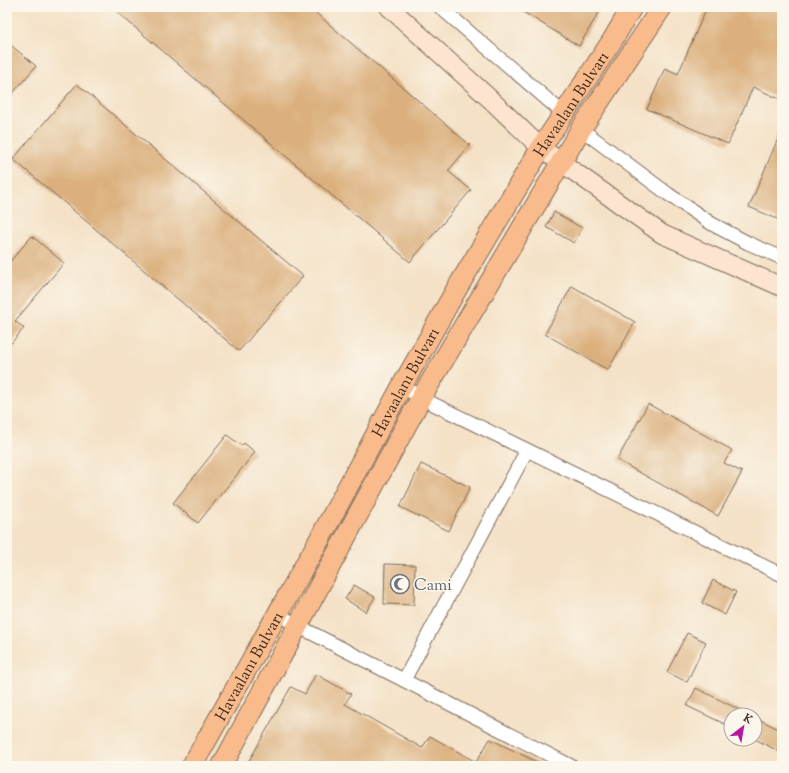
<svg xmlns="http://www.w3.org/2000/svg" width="789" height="773" font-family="'Sorts Mill Goudy',serif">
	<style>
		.building { fill: #dbb07e }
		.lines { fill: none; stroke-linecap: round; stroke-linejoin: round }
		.street-casing { stroke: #7c6a59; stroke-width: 15 }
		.secondary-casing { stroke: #7c6a59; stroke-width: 20 }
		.primary-casing { stroke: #7c6a59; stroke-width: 22 }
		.street { stroke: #fff; stroke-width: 13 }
		.secondary { stroke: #fde4d1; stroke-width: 18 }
		.primary { stroke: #fabb8c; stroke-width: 20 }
		.labels { text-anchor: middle; stroke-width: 3; stroke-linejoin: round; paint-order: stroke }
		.street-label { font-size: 16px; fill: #3b2a1e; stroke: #fbf7ec }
		.worship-label { font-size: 16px; fill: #5b616d; stroke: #fbf7ec; text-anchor: start }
	</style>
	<rect width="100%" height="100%" fill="#fbf7ec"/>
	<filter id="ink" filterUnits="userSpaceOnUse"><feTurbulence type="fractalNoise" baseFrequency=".025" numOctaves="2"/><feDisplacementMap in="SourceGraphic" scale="8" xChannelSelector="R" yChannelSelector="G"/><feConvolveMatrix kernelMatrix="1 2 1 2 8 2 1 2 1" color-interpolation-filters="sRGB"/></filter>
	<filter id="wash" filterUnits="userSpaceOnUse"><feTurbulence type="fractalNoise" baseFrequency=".012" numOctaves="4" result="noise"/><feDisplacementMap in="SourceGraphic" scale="16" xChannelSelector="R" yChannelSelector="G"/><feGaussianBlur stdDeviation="0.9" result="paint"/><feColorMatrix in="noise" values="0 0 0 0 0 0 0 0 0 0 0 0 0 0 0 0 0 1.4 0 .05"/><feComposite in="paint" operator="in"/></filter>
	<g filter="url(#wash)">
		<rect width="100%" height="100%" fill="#f4e1c6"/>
		<g id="blocks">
			<path class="building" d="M111,7H309L470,145L448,171L471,190L410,262Z
				M515,7H602L579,46Z
				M707,7H782V100L753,87L728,144L647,109L665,68L678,74Z
				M7,42L36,66L7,100Z
				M77,84L303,276L239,351L13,159Z
				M782,129V221L749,207Z
				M554,212L582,228L574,243L546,227Z
				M32,236L64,263L15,321L24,328L7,348V265Z
				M572,286L635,322L608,370L545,334Z
				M648,404L732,450L724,463L742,472L718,516L617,460Z
				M227,435L242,446L244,443L255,452L198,523L173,503Z
				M421,464L470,487L449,531L400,507Z
				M385,564L415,565L414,605L384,604Z
				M713,580L736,592L725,615L702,603Z
				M354,585L375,597L366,612L345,599Z
				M687,633L706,642L687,682L667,672Z
				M316,674L351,694L345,704L422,748L430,736L476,762L490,739L545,766H246L291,687L305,694Z
				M696,688L750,715H731V727L687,706Z
				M755,717L782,731V753L755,739Z"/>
		</g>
	</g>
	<g filter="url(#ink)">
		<use href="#blocks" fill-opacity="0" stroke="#7c6a59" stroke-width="1"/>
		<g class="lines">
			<defs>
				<path id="street" d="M440,7L563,113
					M581,129L668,194L712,224L748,243L782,258
					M402,386L421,398L782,575
					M278,614L298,626L571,766
					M404,680L527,450"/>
				<path id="secondary" d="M389,7L490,99L541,148L662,234L782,287"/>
				<g id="primary">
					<path id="s1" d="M192,766L317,544L402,386L456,290L541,148L612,41L632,7"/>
					<path d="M222,766L421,398L581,129L662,7"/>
				</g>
			</defs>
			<use href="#street" class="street-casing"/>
			<use href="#secondary" class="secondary-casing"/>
			<use href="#primary" class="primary-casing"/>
			<use href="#street" class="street"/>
			<use href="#secondary" class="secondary"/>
			<use href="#primary" class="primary"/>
		</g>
	</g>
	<defs>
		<symbol id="mosque-ring" viewBox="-11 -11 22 22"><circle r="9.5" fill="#fbf7ec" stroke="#6b7280" stroke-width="1.5"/><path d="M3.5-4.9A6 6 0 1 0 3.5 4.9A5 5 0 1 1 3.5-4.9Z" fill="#6b7280"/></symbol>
	</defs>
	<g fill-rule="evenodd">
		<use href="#mosque-ring" x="389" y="573" width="22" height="22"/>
	</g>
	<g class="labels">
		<g class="street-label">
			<text dy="6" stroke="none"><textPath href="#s1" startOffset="763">Havaalanı Bulvarı</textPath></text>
			<text dy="6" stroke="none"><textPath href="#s1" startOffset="439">Havaalanı Bulvarı</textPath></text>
			<text dy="6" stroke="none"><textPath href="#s1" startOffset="115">Havaalanı Bulvarı</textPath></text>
		</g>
		<g class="worship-label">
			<text x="414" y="590">Cami</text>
		</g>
	</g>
	<rect width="789" height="773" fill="none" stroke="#fbf7ec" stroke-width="24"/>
	<g transform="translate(743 727) rotate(31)"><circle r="19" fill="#fbf7ec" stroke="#aea59a"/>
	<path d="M0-3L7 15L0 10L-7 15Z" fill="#b5179e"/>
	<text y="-6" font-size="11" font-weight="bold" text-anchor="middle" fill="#3b2a1e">K</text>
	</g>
</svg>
